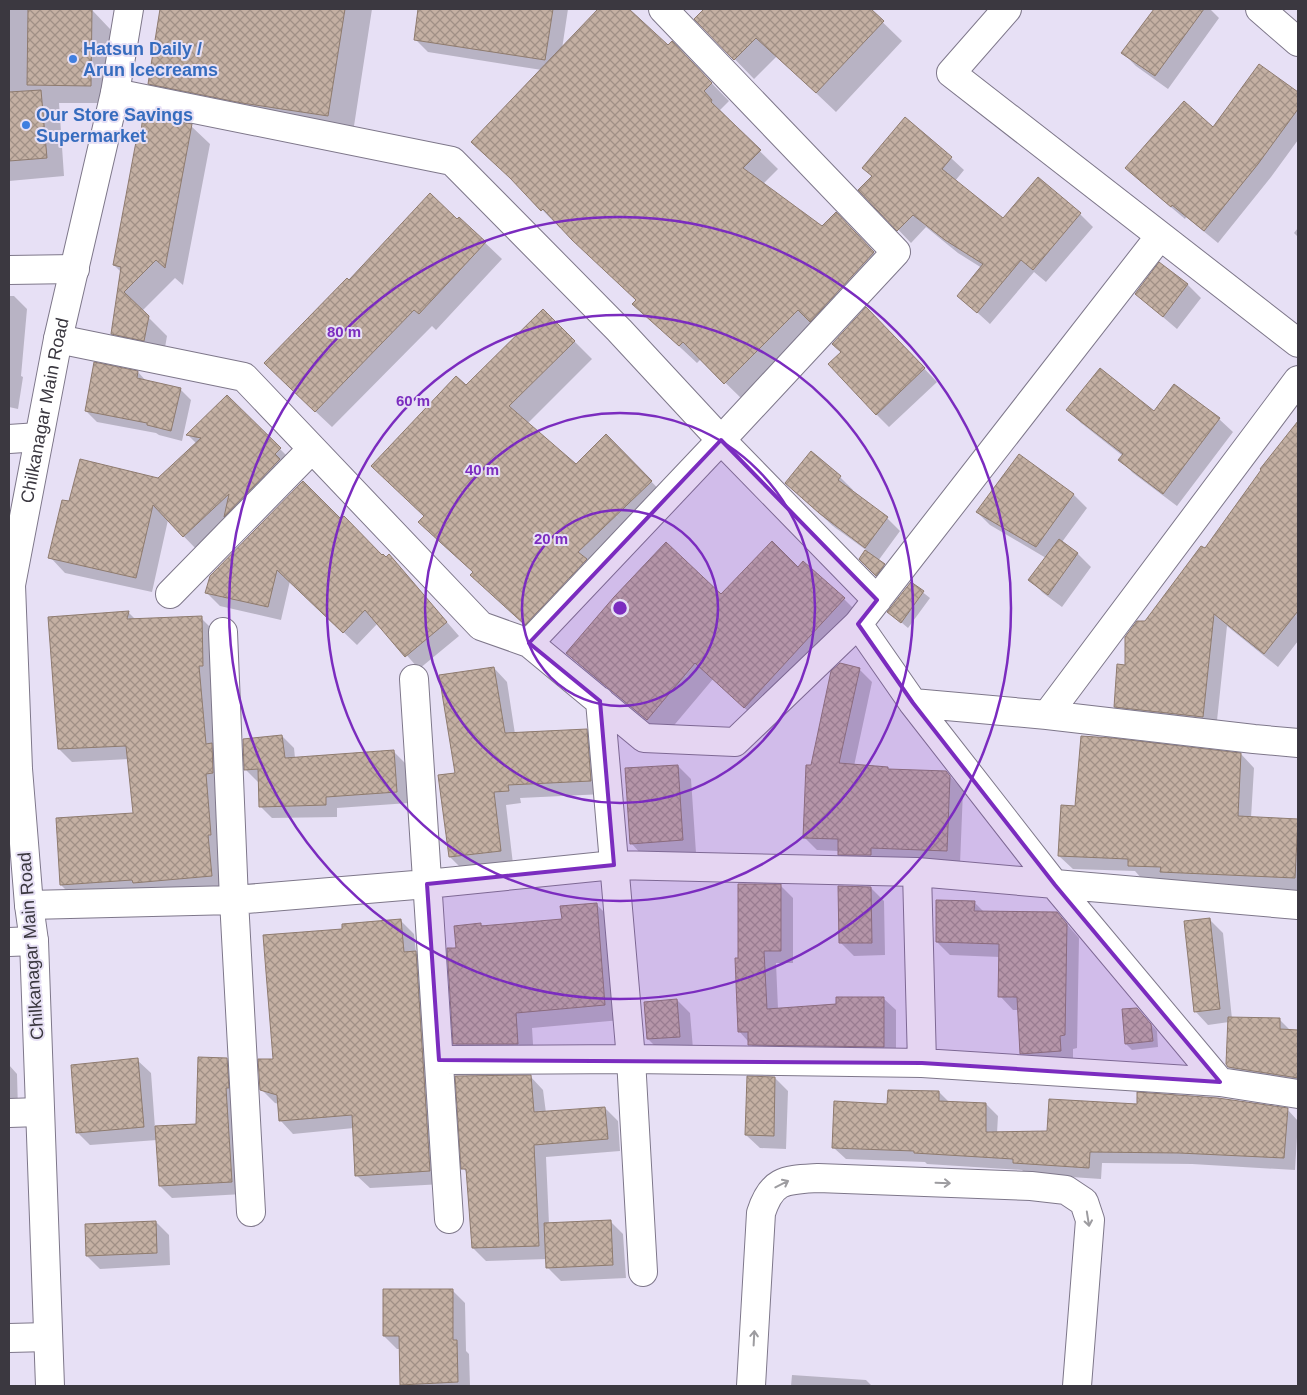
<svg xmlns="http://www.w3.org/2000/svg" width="1307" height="1395" font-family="Arial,sans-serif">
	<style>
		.shadow { fill: #0003 }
		.building { fill: url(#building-cross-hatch); stroke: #8e7b6f }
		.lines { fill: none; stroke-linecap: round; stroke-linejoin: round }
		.minor-casing { stroke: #7e778a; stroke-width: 30 }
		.major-casing { stroke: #7e778a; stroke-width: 30 }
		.minor { stroke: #fff; stroke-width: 28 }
		.major { stroke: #fff; stroke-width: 28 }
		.oneway { stroke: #9d9ca0 }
		.marked { fill: #7b2cbf; fill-opacity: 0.2; stroke: #7b2cbf; stroke-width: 4; stroke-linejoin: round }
		.ring { fill: none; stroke: #7b2cbf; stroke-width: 2.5 }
		.shop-dot { fill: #3f7fe0; stroke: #e7e0f5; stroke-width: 2 }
		.labels { text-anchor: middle; stroke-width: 4; stroke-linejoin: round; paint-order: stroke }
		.shop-label { font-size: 18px; font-weight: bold; fill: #366cbe; stroke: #e7e0f5; text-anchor: start }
		.street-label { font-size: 18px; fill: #3b3840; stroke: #e7e0f5 }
		.centre { fill: #7b2cbf; stroke: #e7e0f5; stroke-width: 2.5 }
		.ring-label { font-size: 15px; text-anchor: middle; font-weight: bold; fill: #7b2cbf; stroke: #e7e0f5; stroke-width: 4; stroke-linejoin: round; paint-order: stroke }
	</style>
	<defs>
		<pattern id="building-cross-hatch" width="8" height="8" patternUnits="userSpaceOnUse" patternTransform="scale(1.25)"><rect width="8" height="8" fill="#c4b0a3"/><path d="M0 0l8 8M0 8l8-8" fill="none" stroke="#a09086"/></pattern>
	</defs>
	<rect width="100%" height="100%" fill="#e7e0f5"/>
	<path class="shadow" d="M9,9L92,10L110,29L109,103H59L64,176L9,181Z
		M161,9H372L352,139L174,108L149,83Z
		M420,9H568L562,49L599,9H627L668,47L690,61L729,101L720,110L729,119L728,120L778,169L763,184L822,227L853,231L891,271L743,400L701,359L697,363L652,321L637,301L561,227L560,228L522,189L542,70L428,52L415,39Z
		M706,9H869L902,41L836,112L777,56L754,79L696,19Z
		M1155,9H1210L1219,18L1168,89L1136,66L1123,53Z
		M1259,66L1298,94V140L1271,177L1218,243L1186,217L1185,219L1140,181L1214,129Z
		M191,126L210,144L183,285L175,278L142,311L167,336L163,359L131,352L113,333L121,272L114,265Z
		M951,158L964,170L955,181L1003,220L1038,179L1080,214L1093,227L1046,282L1034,272L990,324L959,296L982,268L958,253L926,227L911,243L860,190L872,177L864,168Z
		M459,218L502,259L436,330L432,326L332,427L282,380L349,282Z
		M1298,228V237L1294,233Z
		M1160,264L1188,285L1201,298L1177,329L1136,294Z
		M9,296H14L27,309L21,376L23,377L18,409L9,407Z
		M543,310L592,359L527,424L576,466L624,453L668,499L543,641L489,592L472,575L474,573L438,540L425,516L466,387Z
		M879,321L937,382L889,427L876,414L842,352Z
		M138,372L146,381L180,389L191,400L182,441L159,435L156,433L97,422L86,411Z
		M227,396L295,464L199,552L168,520L152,592L65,573L50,557L70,503L158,480L197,444L188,435Z
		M1068,410L1155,413L1219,419L1233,432L1177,506L1133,473L1120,460L1123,456L1081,423Z
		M1287,437L1298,446V641L1278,667L1227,626L1216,730L1129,720L1115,707L1126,666L1145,622L1205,550Z
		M1019,455L1074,495L1087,508L1062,542L1078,554L1091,567L1062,607L1043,593L1030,580L1046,558L990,525L977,512Z
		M840,477L853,490L851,491L887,518L900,531L878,561L890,571L882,581L860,559L866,550L833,526L786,483Z
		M341,521L382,557L401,569L459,636L419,669L378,623L357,645L290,581L281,620L220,606L207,593Z
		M911,583L930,598L908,628L889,612Z
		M721,596L844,599L861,616L762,724L713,679L665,736L585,670L568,653Z
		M128,612L136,620L201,618L214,631L225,888L74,898L61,885L134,814L129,759L72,762L59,749Z
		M494,668L507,682L515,734L586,730L599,744L604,794L520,798L521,803L506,805L513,864L463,870L450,857L456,774Z
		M859,669L872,682L854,766L888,768L890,770L946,772L963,790L960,864L852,867L839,854V851L817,850L804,837L812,767Z
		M282,736L294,748L295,758L393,751L406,764L409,803L337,808V817L272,818L260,806V782H258L246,770Z
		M1241,754L1254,768L1251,818L1298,821V890L1175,884L1170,880L1142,879L1135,871L1073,869L1059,856L1076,807Z
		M678,766L691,779L696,853L644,857L631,843Z
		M781,886L793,898V963H776L778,1009L838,1005L883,998L896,1010V1059L762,1057L739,1031V959Z
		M871,888L884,901L885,955L854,956L840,942Z
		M974,902L984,912L1057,913L1079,938L1077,1048L1073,1049V1063L1034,1066L1021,1053L1019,1010H1013L1000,996V957L950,955L937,942Z
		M596,904L612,920L621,1020L532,1028L534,1060H471L455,1044L458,949L481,925L483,927L563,920Z
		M1209,919L1223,933L1232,1019L1280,1020L1291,1031H1298V1087L1241,1078L1229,1067V1022L1208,1025L1195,1011Z
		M401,921L414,934L416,953L429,966L443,1184L370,1188L356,1175L354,1128L293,1134L280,1120L279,1104L275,1103L261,1089L274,1061L344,930Z
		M677,1000L690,1013L693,1049L661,1052L648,1039Z
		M1143,1015L1157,1031L1158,1047L1132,1050L1126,1044Z
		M226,1059L238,1071L243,1194L172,1198L160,1186L157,1140L90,1145L77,1132L137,1060L151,1073L155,1128L197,1125Z
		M9,1065L17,1074L18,1110H9Z
		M530,1076L543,1090L546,1113L605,1108L618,1121L620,1151L546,1157L549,1224L610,1221L623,1234L626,1278L561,1281L548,1268L547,1259L486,1261L473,1248L468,1174L463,1168Z
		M775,1078L788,1091L786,1149L760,1148L746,1135Z
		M939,1092L949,1102L986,1104L998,1116L997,1133L1048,1132L1138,1105L1287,1109L1298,1121L1295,1170L1192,1164L1102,1163L1101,1179L1026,1174L1022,1170L927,1164L925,1162L846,1159L834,1148L889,1105Z
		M156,1222L169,1235L170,1265L100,1269L87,1256Z
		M452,1290L465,1303L466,1351L469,1354L470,1386H404L401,1384L400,1349H397L384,1336Z
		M792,1375L866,1380L872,1386H791Z"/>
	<path class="building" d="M28,9H92L91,86L27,85Z
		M160,9H345L328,116L242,103L148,84Z
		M418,9H553L545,60L414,40Z
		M598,9H629L668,45L672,41L712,83L704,91L712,100L711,102L761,150L743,168L822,226L836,212L874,252L810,322L798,310L724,384L683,342L679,346L632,304L636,300L572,240L543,209L541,211L510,178L471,142Z
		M704,9H871L884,21L816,93L756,38L734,60L694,19Z
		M1154,9H1204L1155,76L1121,53Z
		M1259,64L1298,92V109L1258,164L1204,231L1172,205L1171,207L1125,168L1184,101L1213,127Z
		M41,90L47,158L9,161V92Z
		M143,115L192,124L165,268L156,260L124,292L149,316L144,341L111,334L121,267L113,265L138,131L141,132Z
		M905,117L952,157L942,169L1003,218L1038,177L1081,213L1033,270L1021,260L977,313L957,296L983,264L945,240L913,215L897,231L858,190L872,176L862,168Z
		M430,193L457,219L459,217L486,242L419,314L414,310L315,412L264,363L347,278L349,280Z
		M1159,262L1188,284L1163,317L1135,294Z
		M866,307L925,368L876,415L828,364L841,352L832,344Z
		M543,309L575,341L509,406L576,464L606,434L652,481L578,552L587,559L525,625L470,575L473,572L418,522L424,516L371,466L456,376L466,385Z
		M94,362L138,371L137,378L181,388L171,431L147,425V423L85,411Z
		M1100,368L1154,411L1174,384L1220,418L1163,494L1118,460L1123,454L1066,410Z
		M227,395L281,448L275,454L280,459L224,517L229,494L183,537L153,505L136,578L48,558L62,500L69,501L80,459L158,478L201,438L186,435Z
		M1298,421V611L1264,654L1214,614L1203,717L1114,707L1117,664L1125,665V637L1137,621H1145L1201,546L1205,548L1261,470L1260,469Z
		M811,451L841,476L838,480L888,517L865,548L819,513L785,483Z
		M1019,454L1074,494L1036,547L976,512Z
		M303,481L341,519L344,516L382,555L383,554L386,557L389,554L447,622L405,657L365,610L343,633L277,570L268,607L205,593L210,576Z
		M1059,539L1078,553L1048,595L1028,580Z
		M772,541L798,567L803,561L845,598L744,708L695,663L647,720L566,653L614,597L666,542L721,594Z
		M865,550L885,564L876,576L859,559Z
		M911,582L924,591L901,623L887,612Z
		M129,611L127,619L202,616L203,666H199L206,744L212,743L213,773L206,774L211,835H208L212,876L133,883L132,880L60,885L56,818L133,813L126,746L58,749L48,617Z
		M840,663L860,668L839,763L888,767V769L946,771L950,776L947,851L871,848V855H838V839L803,838L806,765H811L831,671Z
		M494,667L505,733L587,729L591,781L508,785L509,791L494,792L501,851L449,857L438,775L455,773L439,675Z
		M282,735L285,758L394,750L397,792L326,797V805L259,807L258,769L244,770L243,739Z
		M1081,736L1112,738L1241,753L1238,816L1298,819L1295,878L1160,872L1161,867L1128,866V859L1058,856L1061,805L1075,806Z
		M678,765L683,840L630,844L625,768Z
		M738,884H781V951H764L767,1009L836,1004V997H884V1047L748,1045V1032H738L735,958H738Z
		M838,886L871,887L872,943H839Z
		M936,900L975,901L974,911L1057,912L1067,924L1065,1035L1060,1036L1061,1051L1020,1054L1017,997H998L999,944L936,942Z
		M597,903L605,1005L516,1013L518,1044H453L447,948H456L454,926L481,923V926L562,919L560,906Z
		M1210,918L1220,1009L1194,1012L1184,921Z
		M401,919L404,952L416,951L430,1171L355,1176L352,1115L279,1121L277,1095L260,1090L258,1059H273L263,935L342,929V924Z
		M677,999L680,1037L647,1039L644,1002Z
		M1137,1008L1151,1024L1153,1041L1125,1044L1122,1009Z
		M1228,1017L1280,1018V1029L1298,1030V1078L1228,1067L1226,1064Z
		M198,1057L227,1058L229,1088H226L232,1182L159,1186L155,1126L196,1124Z
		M138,1058L144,1127L76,1133L71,1065Z
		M531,1075L534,1112L605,1107L608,1139L534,1145L539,1246L472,1248L466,1169H461L455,1076Z
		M747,1076L775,1077L774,1136L745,1135Z
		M888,1090L939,1091V1101L986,1103V1132L1047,1131L1049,1099L1137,1104V1092L1218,1098L1288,1108L1284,1158L1179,1153L1090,1152L1089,1168L1013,1163V1159L914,1153V1151L832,1148L834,1101L887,1104Z
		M611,1220L613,1265L546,1268L544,1223Z
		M156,1221L157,1253L86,1256L85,1224Z
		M383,1289H453V1340H457L458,1382L400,1385L399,1336H383Z"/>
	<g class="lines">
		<defs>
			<path id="minor" d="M1007,9L951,73L1298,343
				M1260,9L1298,42
				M115,93L452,161L619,330L721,440L877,600
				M9,270L75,269
				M58,339L244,377L481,626L529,643L644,738L735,742L858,624L1160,236
				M9,439L39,437
				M170,594L312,449
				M858,624L913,703L1055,885L1220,1082
				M223,632L234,900L251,1212
				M529,643L721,440L896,252L663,9
				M414,679L449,1219
				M600,701L631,1059L922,1063L1220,1082L1298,1094
				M913,703L1047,715L1254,739L1298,743
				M1047,715L1298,380
				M917,872L922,1063
				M29,905L234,900L427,884L614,865L917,872L1298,905
				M9,942L34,941
				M439,1060L631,1059L643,1272
				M9,1113L40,1112
				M9,1338L48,1337
				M751,1386L761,1213C772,1179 785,1180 818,1178L1031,1186L1066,1190L1084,1202L1090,1220L1077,1386"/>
			<g id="major">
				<path id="s1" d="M50,1386L34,941L29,905L18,769L11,585L58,339L115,93L129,9"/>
			</g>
		</defs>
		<use href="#minor" class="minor-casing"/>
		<use href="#major" class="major-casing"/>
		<use href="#minor" class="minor"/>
		<use href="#major" class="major"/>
	</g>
	<defs><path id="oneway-shaft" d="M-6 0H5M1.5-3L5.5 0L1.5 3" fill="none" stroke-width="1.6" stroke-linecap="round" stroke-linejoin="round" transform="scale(1.25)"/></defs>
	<g class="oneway">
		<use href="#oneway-shaft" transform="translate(943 1183) rotate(2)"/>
		<use href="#oneway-shaft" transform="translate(782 1184) rotate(-27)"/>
		<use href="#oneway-shaft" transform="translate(1088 1219) rotate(81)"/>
		<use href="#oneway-shaft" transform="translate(754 1338) rotate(-87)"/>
	</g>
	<path class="marked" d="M721,440L877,600L858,624L913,703L1055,885L1220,1082L922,1063L439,1060L427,884L614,865L600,701L529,643Z"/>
	<g class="ring">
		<circle cx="620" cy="608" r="98"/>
		<circle cx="620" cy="608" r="195"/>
		<circle cx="620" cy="608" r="293"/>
		<circle cx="620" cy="608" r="391"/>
	</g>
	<g class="shop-dot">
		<circle cx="73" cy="59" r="5"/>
		<circle cx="26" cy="125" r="5"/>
	</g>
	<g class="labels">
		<g class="shop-label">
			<text x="83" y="55">Hatsun Daily /<tspan x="83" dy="21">Arun Icecreams</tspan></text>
			<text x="36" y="121">Our Store Savings<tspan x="36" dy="21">Supermarket</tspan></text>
		</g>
		<g class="street-label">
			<text dy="6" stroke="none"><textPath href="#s1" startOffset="980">Chilkanagar Main Road</textPath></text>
			<text transform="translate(31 946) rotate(-94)" y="6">Chilkanagar Main Road</text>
		</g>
	</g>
	<circle cx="620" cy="608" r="8" class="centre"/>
	<g class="ring-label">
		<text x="344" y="337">80 m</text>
		<text x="413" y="406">60 m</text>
		<text x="482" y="475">40 m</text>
		<text x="551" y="544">20 m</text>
	</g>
	<rect width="1307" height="1395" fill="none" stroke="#3b3840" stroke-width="20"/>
</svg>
